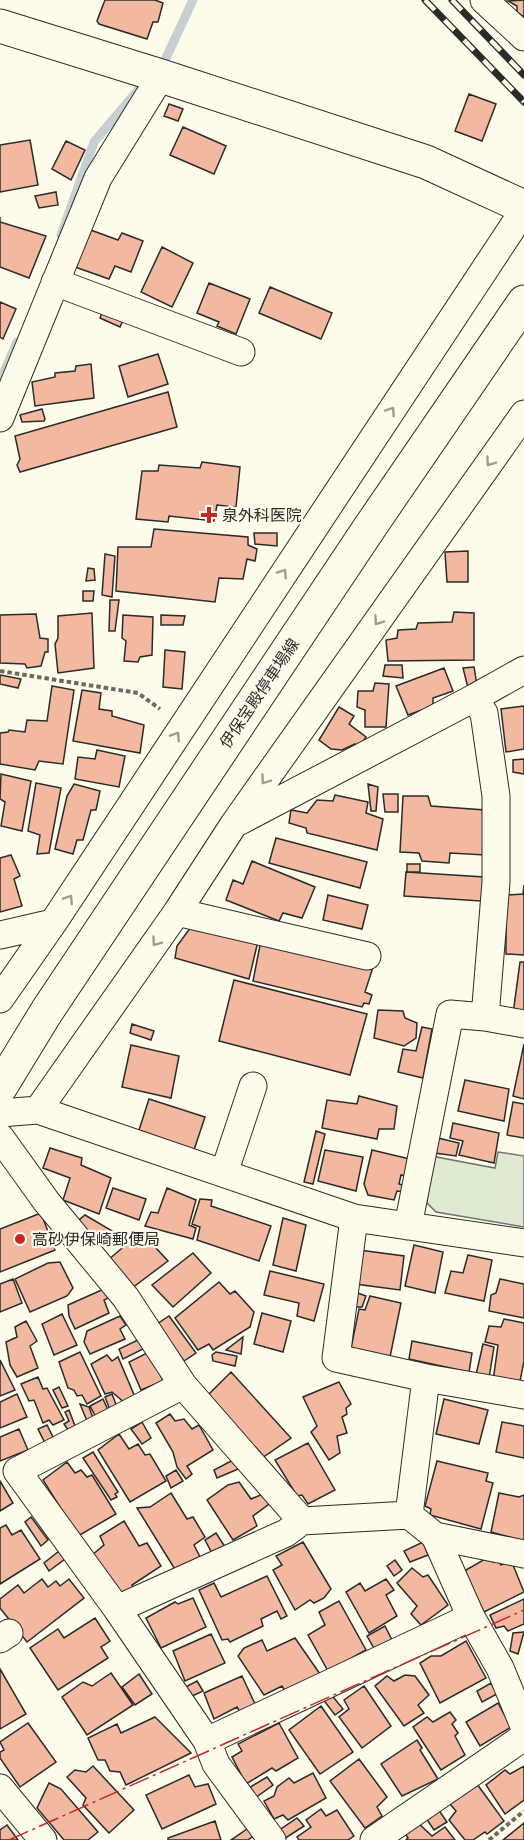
<svg xmlns="http://www.w3.org/2000/svg" width="524" height="1840" font-family="Poppins,'Noto Sans JP',sans-serif">
	<style>
		.green { fill: #deebd1; stroke: #74746e; stroke-width: 1.5 }
		.lines { fill: none; stroke-linecap: round; stroke-linejoin: round }
		.stream { stroke: #c7d0d0; stroke-width: 9 }
		.building { fill: #f2b8a0; stroke: #2b2b2b; stroke-width: 1.5 }
		.minor-casing { stroke: #2b2b2b; stroke-width: 29 }
		.tertiary-casing { stroke: #2b2b2b; stroke-width: 35 }
		.secondary-casing { stroke: #2b2b2b; stroke-width: 35 }
		.path { stroke: #6a6964; stroke-width: 4; stroke-dasharray: 4.5 3; stroke-linecap: butt }
		.minor { stroke: #fdfbea; stroke-width: 27 }
		.tertiary { stroke: #fdfbea; stroke-width: 33 }
		.secondary { stroke: #fdfbea; stroke-width: 33 }
		.rail-casing { stroke: #2b2b2b; stroke-width: 7 }
		.rail { stroke: #fdfbea; stroke-width: 4.5; stroke-dasharray: 14; stroke-linecap: butt }
		.power { stroke: #c62828; stroke-width: 1.5; stroke-dasharray: 21 4.5 3 4.5; stroke-linecap: butt }
		.oneway { stroke: #9e9d94 }
		.poi-dot { fill: #c62828; stroke: #fdfbea; stroke-width: 2 }
		.labels { text-anchor: middle; stroke-width: 4.5; stroke-linejoin: round; paint-order: stroke }
		.poi-label { font-size: 16px; fill: #2b2b2b; stroke: #fdfbea; text-anchor: start }
		.street-label { font-size: 16px; fill: #2b2b2b; stroke: #fdfbea }
	</style>
	<rect width="100%" height="100%" fill="#fdfbea"/>
	<path class="green" d="M498,1152L524,1156V1227L436,1212L427,1203L431,1156L495,1168Z"/>
	<g class="lines">
		<path class="stream" d="M157,69L166,58L193,0
			M61,235L94,142L138,90
			M0,381L17,342"/>
	</g>
	<path class="building" d="M105,0H155L163,3L158,22H153L147,39L99,24L97,21Z
		M524,0V17L517,12V6L508,1Z
		M469,94L496,104L482,141L455,131Z
		M169,104L183,109L178,121L164,116Z
		M183,127L226,146L214,174L170,155Z
		M30,140L38,185L0,192V145Z
		M66,141L85,150L71,180L52,169Z
		M56,192L58,205L39,208L35,196Z
		M0,217V222L46,236L29,278L0,267Z
		M88,229L118,240L122,233L143,241L131,272L115,266L109,279L75,267Z
		M162,247L193,263L172,307L141,292Z
		M209,283L250,299L236,334L217,326L219,322L197,313Z
		M270,287L332,313L321,339L259,313Z
		M0,302L16,309L3,339L0,337Z
		M103,309L124,318L120,327L100,318Z
		M158,354L168,384L128,397L119,366Z
		M91,364L94,398L35,406L32,382L55,377V373L75,371L76,366Z
		M168,392L177,427L20,472L17,465L20,459L15,436Z
		M42,409L45,419L44,421L22,422L20,415Z
		M202,462L240,467L236,507L217,505L214,521L169,516L168,522L136,519L142,471H158L159,465L200,468Z
		M154,529L248,537V545L257,549L255,561L247,559L243,579L219,578L215,602L116,591L118,547H151Z
		M254,533H277V546L255,544Z
		M468,551V582H447L445,552Z
		M105,554L115,556L112,597L102,595Z
		M88,568L94,569L95,580L86,581Z
		M83,591H94L93,601H83Z
		M110,600H119L115,631H109Z
		M454,612L474,613V660L388,661L386,640L397,638L398,630L416,629L418,623L452,622Z
		M92,613L94,668L58,673L55,644L58,638V616Z
		M36,614L40,638L48,639V652H45L41,666L27,668L25,664L0,663V615Z
		M123,615L153,617L152,655L140,657L138,662L124,661L126,641L122,638Z
		M161,615L185,616L183,625H161Z
		M165,650L185,652L182,689L163,687Z
		M385,665H402L403,678L383,676Z
		M474,667L477,685L468,688L463,668Z
		M444,668L453,691L433,698V706L408,715L396,686Z
		M0,675L21,679L18,688L0,684Z
		M375,683L389,684L386,727H365V710L357,707L358,691H373Z
		M52,686L74,690L63,764L39,761L35,770L0,764V733L8,732L9,730L25,732L27,720L47,721Z
		M82,690L101,693L99,709L112,711V716L144,725L140,753L73,741Z
		M524,706V749L506,752L501,709Z
		M339,707L354,716L349,724L366,737L359,748L355,744L342,750L331,749L319,740Z
		M97,750L125,756L119,787L75,779L78,757L95,759Z
		M524,759V774L513,772V760Z
		M1,774L31,781L22,831L1,826L5,802L0,799Z
		M36,783L61,788L49,853L37,854L40,835L28,831Z
		M74,784L100,791L96,810H91L83,840H77L73,854L55,849L67,796Z
		M368,784L378,787L376,811H371Z
		M383,794H398V812H385Z
		M335,795L368,802L366,813L383,819L377,850L307,833L306,828L289,823L291,810L307,813L317,800L333,801Z
		M403,796H428L431,806L485,810V855L450,853L449,863L422,861L419,853L400,852Z
		M276,838L367,862L360,888L269,863Z
		M11,855L20,876L14,879L22,906L0,912V858Z
		M252,861L315,887L302,918L283,913L279,921L226,900L233,880L243,884Z
		M407,864H420V872H407Z
		M406,872L484,877L481,901L404,896Z
		M524,885V955L506,954V895L523,894Z
		M328,895L368,905L362,929L323,920Z
		M196,920L259,937L249,979L175,958L177,946Z
		M262,935L374,964L365,992L372,995L369,1004L364,1003L362,1007L253,981Z
		M520,962H524V1016L513,1014Z
		M234,980L367,1014L350,1075L219,1041Z
		M378,1010L403,1011L405,1018L417,1023L416,1038L404,1046L374,1038Z
		M132,1024L154,1031L151,1040L130,1033Z
		M422,1027L432,1029L423,1078L398,1072L403,1049L416,1051Z
		M524,1044V1099L513,1096Z
		M131,1045L179,1056L171,1098L122,1087Z
		M465,1080L509,1089L504,1121L458,1111Z
		M359,1096L397,1106L394,1129H379L377,1139L322,1128L327,1100L357,1104Z
		M149,1099L205,1117L194,1150L139,1130Z
		M513,1102L524,1104V1138L507,1135Z
		M453,1123L499,1133L494,1163L459,1155L463,1141L450,1138Z
		M316,1131L325,1134L313,1184L304,1182Z
		M438,1138L459,1143L456,1156L435,1153Z
		M50,1148L82,1158L81,1165L111,1178L99,1214L63,1200L70,1178L43,1168Z
		M325,1150L363,1157L356,1191L318,1181Z
		M372,1150L410,1159L406,1176L401,1175L399,1184L406,1186L404,1192L397,1191L394,1200L368,1195L364,1184Z
		M113,1188L146,1199L139,1220L106,1208Z
		M167,1188L196,1200L189,1225L196,1228L193,1239L145,1226L151,1212L158,1213Z
		M200,1199L212,1200L211,1206L271,1226L259,1261L197,1240L200,1227L192,1224Z
		M41,1213L55,1250L0,1272V1229Z
		M85,1215L114,1232L98,1246L79,1220Z
		M283,1218L306,1225L296,1271L273,1265Z
		M141,1232L168,1261L132,1288L108,1260Z
		M414,1245L443,1252L435,1293L405,1286Z
		M359,1250L404,1256L400,1290L355,1284Z
		M193,1253L211,1273L173,1307L152,1285Z
		M468,1255L492,1260L484,1301L445,1293L451,1271L463,1273Z
		M60,1262L73,1288L67,1296L30,1312L15,1279L48,1263Z
		M270,1271L324,1284L314,1321L297,1316L299,1303L264,1295Z
		M13,1279L22,1303L0,1312V1284Z
		M500,1279L524,1284V1318L489,1311L491,1295L496,1293Z
		M219,1282L230,1294L235,1291L254,1312L250,1327L213,1350L209,1344L198,1350L175,1318Z
		M106,1288L110,1297L104,1300L109,1313L75,1329L69,1316L68,1305Z
		M352,1291L366,1296L362,1307H356L354,1310Z
		M370,1296L401,1303L390,1357L351,1348L359,1309L365,1310Z
		M262,1313L291,1321L283,1352L254,1344Z
		M62,1314L77,1345L54,1355L42,1324Z
		M120,1316L126,1325L120,1329L125,1339L90,1354L84,1342L87,1331Z
		M169,1316L196,1353L184,1361L157,1324Z
		M504,1319L524,1323V1361L519,1386L493,1381L498,1345L485,1342L489,1326L501,1327Z
		M26,1321L37,1341L30,1346L38,1368L17,1377L10,1365L6,1342L17,1337L15,1327Z
		M243,1337L241,1354L226,1350Z
		M140,1339L145,1348L123,1359L119,1349Z
		M412,1341L472,1353L469,1372L409,1359Z
		M483,1344L494,1347L489,1378L476,1375Z
		M151,1351L163,1381L141,1390L129,1362Z
		M80,1352L101,1396L87,1404L82,1395L77,1396L74,1390L68,1388L59,1362Z
		M216,1352L237,1356L235,1366L213,1361L212,1355Z
		M107,1355L112,1361L118,1357L135,1397L125,1403L112,1392L105,1394L91,1364Z
		M0,1360L15,1390L0,1396Z
		M231,1372L291,1438L262,1458L208,1395Z
		M38,1377L43,1389L47,1388L64,1420L53,1425L49,1420L43,1423L34,1400L29,1401L21,1384Z
		M339,1382L351,1404L346,1408L347,1414L342,1417L347,1433L337,1436L340,1453L329,1460L311,1432L317,1426L303,1397Z
		M59,1387L68,1406L62,1408L53,1390Z
		M17,1394L27,1417L0,1428V1402Z
		M112,1394L117,1407L110,1410L105,1397Z
		M103,1399L108,1410L96,1417L90,1406Z
		M444,1399L488,1410L479,1444L436,1434Z
		M80,1404L89,1407L93,1418L87,1421Z
		M69,1410L75,1426L68,1430L64,1424L69,1421L65,1412Z
		M170,1414L175,1421L184,1419L192,1429L199,1425L213,1450L187,1466L192,1474L186,1479L177,1467L173,1452L156,1423Z
		M142,1422L151,1438L142,1444L131,1429Z
		M502,1422L524,1426V1458L496,1452Z
		M47,1425L54,1439L45,1443L38,1429Z
		M19,1429L28,1450L0,1461V1437Z
		M119,1434L129,1449L138,1444L145,1455L150,1454L166,1481L130,1502L98,1450Z
		M308,1443L335,1490L308,1504L302,1495L297,1496L275,1460Z
		M93,1452L118,1492L115,1494L117,1497L111,1500L83,1458Z
		M235,1459L243,1467L217,1478L214,1470Z
		M437,1461L488,1473L486,1481L493,1483L481,1529L430,1515L431,1509L425,1506Z
		M67,1462L75,1473L81,1470L87,1477L92,1475L116,1514L78,1536L43,1480Z
		M176,1470L183,1481L171,1488L166,1476Z
		M0,1481L13,1503L0,1511Z
		M239,1482L251,1499L263,1494L269,1504L253,1516L257,1526L233,1540L207,1500L228,1485Z
		M171,1493L187,1519L193,1517L205,1537L194,1545L201,1559L176,1571L137,1508L150,1507Z
		M499,1493L519,1497L524,1495V1541L491,1532Z
		M31,1517L48,1540L41,1546L25,1522Z
		M124,1521L139,1546L147,1543L161,1566L132,1585L134,1589L123,1596L92,1555L104,1545L100,1536Z
		M6,1525L12,1535L21,1530L40,1559L0,1584V1528Z
		M216,1533L227,1550L214,1557L205,1540Z
		M303,1542L331,1589L324,1598L314,1603L310,1600L295,1610L273,1570L282,1565L276,1556Z
		M423,1542L428,1555L410,1562L404,1551Z
		M59,1551L65,1559L49,1571L44,1563Z
		M485,1559L493,1562L498,1559L501,1565L511,1560L524,1592L484,1612L465,1577L466,1570Z
		M395,1560L402,1570L394,1576L387,1566Z
		M412,1568L423,1577L428,1575L448,1605L421,1625L411,1614L417,1606L397,1583Z
		M267,1576L287,1616L281,1619L277,1611L261,1619L263,1626L230,1642L228,1639L222,1640L199,1590L214,1583L221,1597Z
		M42,1579L48,1587L56,1581L60,1586L69,1579L84,1598L27,1642L0,1608V1599L18,1585L24,1593Z
		M386,1579L394,1590L386,1595L397,1616L369,1633L346,1592L360,1583L365,1591Z
		M193,1598L206,1627L161,1648L146,1618L175,1602L178,1604Z
		M524,1599V1624L508,1631L504,1626L496,1628L490,1615Z
		M339,1601L366,1650L328,1671L308,1635L325,1625L319,1612Z
		M95,1618L110,1641L101,1647L108,1658L58,1690L30,1648L58,1629L64,1638Z
		M385,1626L392,1640L375,1650L367,1636Z
		M524,1632L518,1654L510,1651L513,1633Z
		M211,1634L225,1663L185,1681L173,1651Z
		M295,1638L320,1674L285,1691L282,1686L264,1695L238,1656L244,1648L262,1640L267,1651Z
		M466,1641L486,1678L440,1703L420,1663L431,1656H441Z
		M0,1669L26,1714L0,1729Z
		M111,1673L133,1705L87,1735L62,1697L83,1682L92,1686Z
		M139,1674L152,1694L135,1705L122,1687Z
		M405,1675L415,1676L429,1695L418,1705L424,1713L404,1726L375,1686L387,1676L394,1681Z
		M242,1676L255,1704L240,1712L237,1707L214,1719L204,1693Z
		M197,1681L203,1691L186,1699L180,1690Z
		M491,1683L497,1694L482,1702L477,1691Z
		M364,1686L391,1726L362,1748L339,1717L349,1709L344,1700Z
		M330,1693L343,1709L335,1715L322,1698Z
		M498,1703L511,1727L480,1746L466,1722Z
		M321,1706L353,1752L320,1774L289,1730Z
		M450,1712L456,1720L452,1724L458,1733L455,1736L465,1755L441,1770L413,1727L427,1717L433,1722Z
		M155,1717L191,1753L126,1785L120,1772L110,1771L105,1760H98L88,1738L117,1724L121,1733Z
		M28,1723L56,1762L20,1787L0,1758V1752L4,1750L0,1742Z
		M279,1723L298,1758L276,1771L272,1768L246,1784L232,1757L242,1751L238,1744Z
		M417,1740L422,1748L420,1750L438,1779L402,1796L381,1764Z
		M359,1759L387,1797L377,1807L382,1816L365,1828L330,1781Z
		M93,1766L134,1810L109,1833L83,1805L86,1798L67,1777L75,1770L86,1772Z
		M524,1766V1800L505,1814L486,1785L505,1770L510,1774Z
		M313,1773L326,1798L288,1820L283,1815L274,1819L264,1801L274,1796L277,1787L289,1778L294,1783Z
		M189,1775L195,1787L208,1784L216,1804L162,1829L146,1795Z
		M267,1777L273,1785L255,1798L247,1789Z
		M49,1783L61,1789L98,1832L88,1840H64L37,1808Z
		M477,1784L504,1821L487,1834L485,1832L473,1840H465L449,1820L456,1811L450,1804Z
		M321,1809L326,1816L337,1810L354,1836L348,1840H299L297,1837L311,1827L306,1820Z
		M438,1809L447,1822L434,1830L426,1818Z
		M297,1818L304,1826L284,1839L278,1831Z
		M215,1821L221,1840H168V1838Z
		M417,1822L432,1836L445,1827L455,1840H406L408,1838L404,1832Z
		M524,1823V1840H503Z
		M7,1825L18,1840H0V1830Z
		M250,1827L256,1834L248,1840H231Z"/>
	<g class="lines">
		<defs>
			<path id="minor" d="M484,0L524,37
				M55,282L241,352
				M0,418L98,178L161,76
				M474,698L484,713L496,796V882L485,1017L524,1024
				M238,822L474,698L524,670
				M177,912L367,956
				M0,935L53,923
				M0,999L53,923L524,210
				M38,1110L177,912L234,824L524,414
				M0,1113L38,1110L354,1218L524,1243
				M0,1137L46,1201L126,1298L183,1385L302,1521L409,1515L435,1536L471,1617L500,1668L524,1726
				M224,1173L253,1086
				M354,1218L336,1358L426,1378L524,1395
				M408,1226L450,1014L485,1017
				M183,1385L17,1471L117,1609L207,1741L216,1764L272,1840
				M409,1515L426,1378
				M435,1536L524,1554
				M117,1609L286,1533L302,1521
				M0,1639L9,1633
				M207,1741L471,1617
				M0,1788L43,1840
				M374,1840L524,1737"/>
			<path id="tertiary" d="M0,26L161,76L426,162L524,207"/>
			<path id="secondary" d="M0,1088L47,1011L370,527L524,302"/>
		</defs>
		<use href="#minor" class="minor-casing"/>
		<use href="#tertiary" class="tertiary-casing"/>
		<use href="#secondary" class="secondary-casing"/>
		<path class="path" d="M0,671L138,693L160,709
			M489,1840L524,1811"/>
		<use href="#minor" class="minor"/>
		<use href="#tertiary" class="tertiary"/>
		<use href="#secondary" class="secondary"/>
		<defs>
			<path id="rail" d="M425,0L524,102
				M452,0L524,75"/>
		</defs>
		<use href="#rail" class="rail-casing"/>
		<use href="#rail" class="rail"/>
		<path class="power" d="M9,1840L524,1610"/>
	</g>
	<defs><path id="oneway-chevron" d="M-2-3.5L2.5 0L-2 3.5" fill="none" stroke-width="1.6" stroke-linecap="round" stroke-linejoin="round" transform="scale(1.5)"/></defs>
	<g class="oneway">
		<use href="#oneway-chevron" transform="translate(391 411) rotate(-56)"/>
		<use href="#oneway-chevron" transform="translate(490 462) rotate(125)"/>
		<use href="#oneway-chevron" transform="translate(283 573) rotate(-56)"/>
		<use href="#oneway-chevron" transform="translate(378 621) rotate(125)"/>
		<use href="#oneway-chevron" transform="translate(176 736) rotate(-57)"/>
		<use href="#oneway-chevron" transform="translate(265 780) rotate(125)"/>
		<use href="#oneway-chevron" transform="translate(69 899) rotate(-57)"/>
		<use href="#oneway-chevron" transform="translate(156 942) rotate(125)"/>
	</g>
	<g class="poi-dot">
		<path d="M206 506h6v6h6v6h-6v6h-6v-6h-6v-6h6z"/>
		<circle cx="20" cy="1239" r="6"/>
	</g>
	<g class="labels">
		<g class="poi-label">
			<text x="222" y="521">泉外科医院</text>
			<text x="32" y="1245">高砂伊保崎郵便局</text>
		</g>
		<g class="street-label">
			<text transform="translate(259 693) rotate(-56)" y="6">伊保宝殿停車場線</text>
		</g>
	</g>
</svg>
